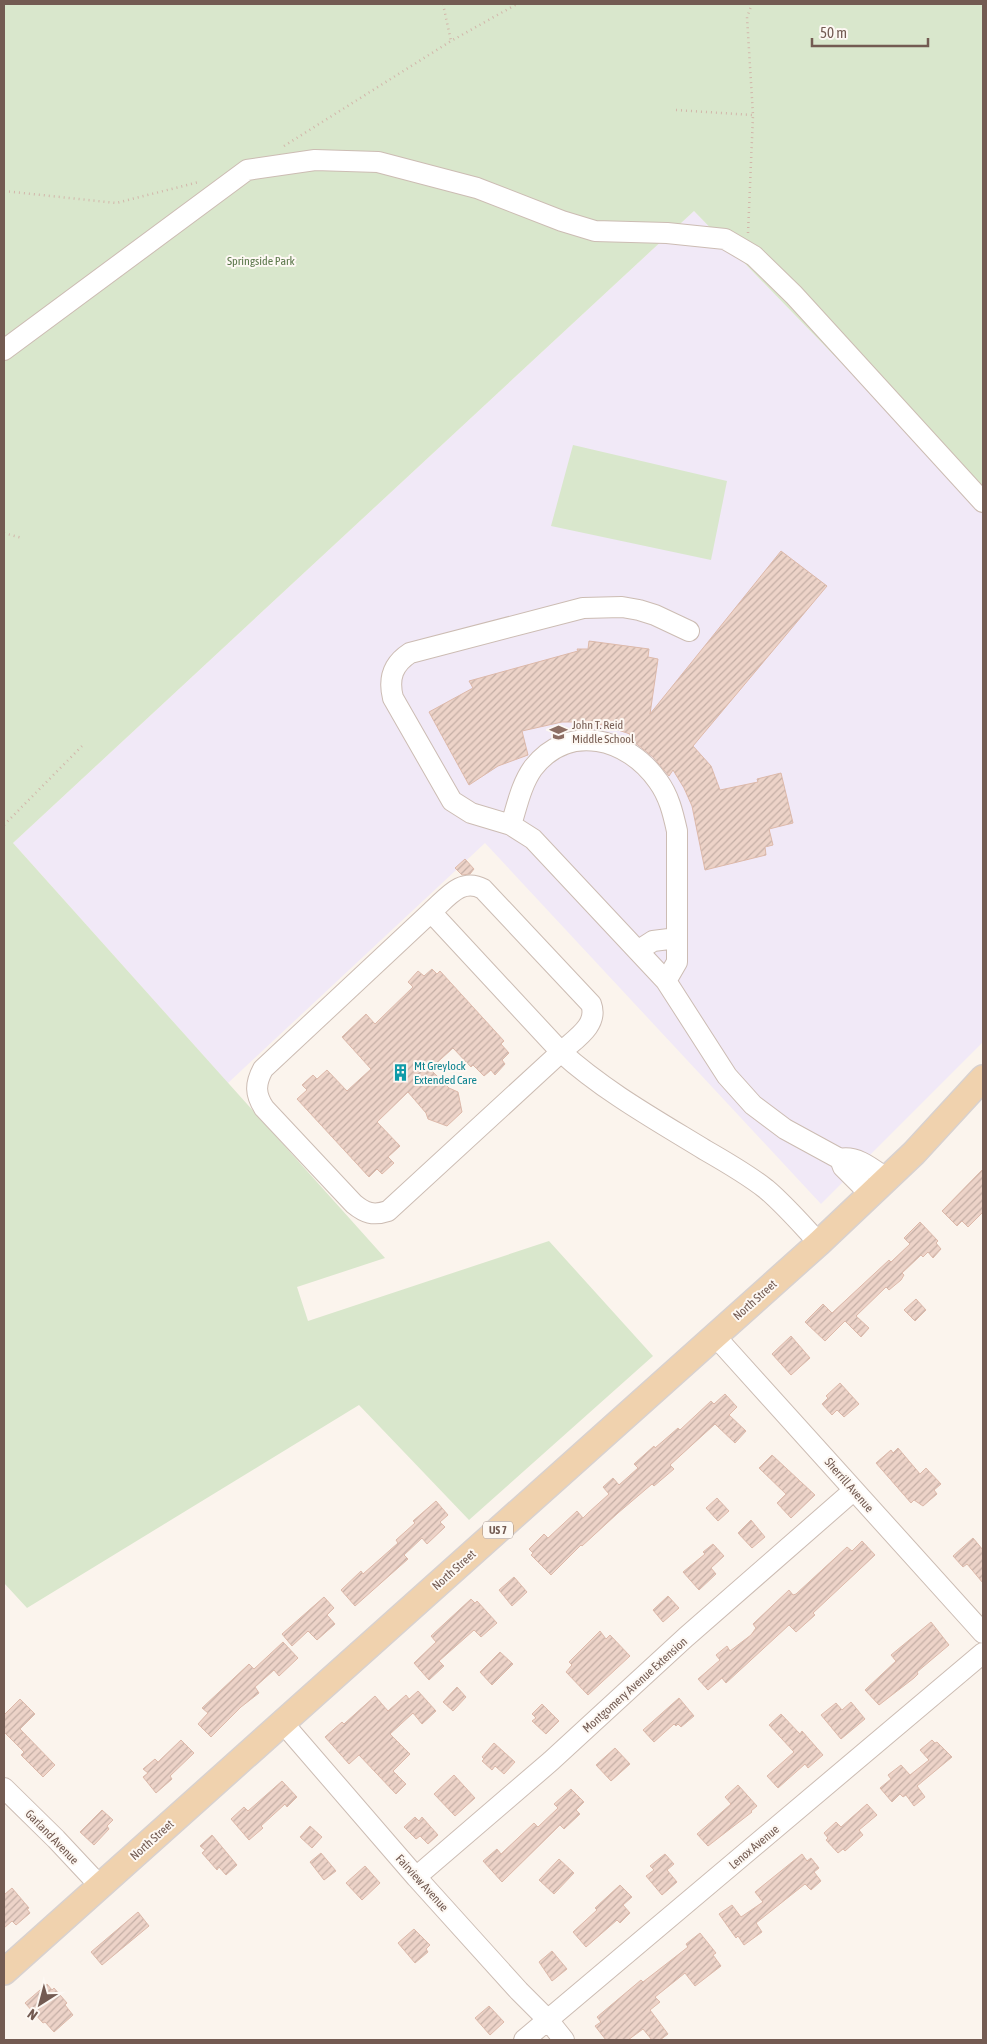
<svg xmlns="http://www.w3.org/2000/svg" width="987" height="2044" font-family="'Asap Condensed',sans-serif">
	<style>
		.education { fill: #f1e9f7 }
		.park { fill: #d9e7cc }
		.building { fill: url(#building-hatch); stroke: #ddb9aa }
		.lines { fill: none; stroke-linecap: round; stroke-linejoin: round }
		.minor-casing { stroke: #ccbcb3; stroke-width: 22 }
		.major-casing { stroke: #d8d1cf; stroke-width: 28 }
		.path { stroke: #d2b6aa; stroke-width: 2.5; stroke-dasharray: 1 4; stroke-linecap: butt }
		.minor { stroke: #fff; stroke-width: 20 }
		.major { stroke: #f0d2ae; stroke-width: 25 }
		.labels { text-anchor: middle; stroke-width: 4; stroke-linejoin: round; paint-order: stroke }
		.shield { fill: #fdf8f3; stroke: #9c8a82; stroke-width: 1 }
		.shield-label { font-size: 11px; font-weight: bold; fill: #735b52 }
		.park-label { font-size: 12px; fill: #5c784c; stroke: #fdf8f3 }
		.education-label { font-size: 12px; fill: #785e54; stroke: #fdf8f3; text-anchor: start }
		.culture-label { font-size: 12px; fill: #0d838f; stroke: #fdf8f3; text-anchor: start }
		.street-label { font-size: 12px; fill: #735b52; stroke: #fdf8f3 }
	</style>
	<defs>
		<pattern id="building-hatch" width="6" height="6" patternUnits="userSpaceOnUse" patternTransform="scale(1.25)"><rect width="6" height="6" fill="#edd3c8"/><path d="M-1 1l2-2M0 6l6-6M5 7l2-2" fill="none" stroke="#c4aea5"/></pattern>
	</defs>
	<rect width="100%" height="100%" fill="#fbf4ed"/>
	<path class="education" d="M694,211L983,509V1042L821,1204L485,843L228,1083L13,843Z"/>
	<path class="park" d="M4,4H983V509L694,211L13,843L385,1258L297,1287L308,1321L549,1241L653,1356L469,1520L359,1405L27,1608L4,1583Z
		M573,445L727,481L711,560L551,526Z"/>
	<path class="building" d="M781,551L827,586L693,746L711,766L720,790L758,782L757,779L781,773L793,823L769,829L773,845L765,847L766,855L705,870L692,806L684,788L673,770L669,776L653,757L638,745L626,738L630,734L603,725L583,722H562L522,731L528,755L498,766L469,785L429,712L473,688L469,681L578,651L577,649H588L589,641L649,649L648,657L658,659L650,714Z
		M465,859L474,869L470,874L462,875L455,868Z
		M432,969L437,974L440,971L504,1041L501,1044L509,1053L502,1060L505,1064L495,1075L491,1070L484,1076L473,1065L471,1067L453,1048L430,1069L449,1088L458,1092L462,1112L447,1126L428,1119L426,1113L408,1092L377,1122L400,1146L388,1157L394,1163L382,1174L377,1169L369,1177L297,1099L307,1090L302,1085L313,1075L317,1079L327,1070L347,1091L371,1069L342,1037L366,1014L375,1024L413,987L408,982L418,971L424,976Z
		M983,1169V1212L968,1227L962,1221L957,1226L942,1211Z
		M920,1222L938,1241L936,1243L941,1249L933,1258L928,1252L923,1257L921,1255L902,1273L904,1275L901,1280L889,1290L886,1287L856,1316L869,1328L861,1337L845,1321L825,1341L805,1322L823,1304L832,1313L889,1260L891,1262L910,1244L904,1238Z
		M916,1299L926,1310L915,1321L904,1310Z
		M791,1336L810,1358L791,1375L772,1354Z
		M840,1383L859,1404L844,1417L837,1410L832,1415L822,1404L828,1398L826,1396Z
		M725,1394L737,1407L729,1415L746,1431L735,1443L715,1424L670,1465L674,1469L654,1486L652,1484L618,1513L582,1546L581,1545L551,1575L531,1555L533,1553L529,1549L544,1534L548,1538L577,1511L583,1518L588,1513L609,1494L603,1487L613,1478L619,1485L638,1468L634,1464L654,1446L655,1448L678,1428L680,1430L711,1401L714,1404Z
		M898,1448L920,1474L926,1468L941,1484L934,1490L937,1494L923,1506L914,1500L911,1503L876,1463L891,1450L893,1453Z
		M772,1455L815,1495L791,1518L777,1503L786,1494L759,1468Z
		M717,1498L729,1511L718,1521L706,1508Z
		M436,1501L448,1515L440,1522L445,1527L427,1544L422,1538L404,1555L408,1559L355,1606L341,1590L361,1571L363,1574L398,1543L396,1540L415,1523L413,1521Z
		M751,1520L765,1537L752,1548L738,1533Z
		M973,1538L983,1550V1583L967,1564L963,1567L953,1556Z
		M862,1541L875,1555L813,1613L815,1615L796,1632L789,1625L726,1683L722,1678L708,1690L698,1679L720,1660L716,1655L727,1646L730,1651L751,1635L756,1628L753,1624L789,1590L793,1595L796,1594L847,1547L852,1551Z
		M713,1544L724,1556L711,1568L716,1574L699,1590L683,1572L705,1554L703,1552Z
		M514,1577L527,1592L512,1606L499,1590Z
		M668,1596L679,1608L663,1622L653,1610Z
		M324,1597L334,1608L327,1615L335,1624L317,1640L308,1631L292,1646L282,1634Z
		M471,1599L475,1603L477,1601L497,1623L481,1637L474,1630L439,1661L444,1666L429,1680L414,1663L436,1642L431,1636Z
		M931,1622L949,1645L917,1672L918,1674L914,1678L879,1705L865,1690L896,1661L891,1655Z
		M600,1631L606,1639L610,1635L630,1656L588,1695L566,1672L572,1665L569,1662Z
		M283,1642L298,1658L279,1676L274,1670L255,1687L259,1693L241,1707L211,1737L198,1724L208,1713L202,1708L249,1664L254,1669Z
		M500,1652L513,1664L492,1685L480,1672Z
		M457,1687L466,1697L453,1711L443,1702Z
		M418,1691L436,1711L422,1724L413,1713L390,1734L410,1754L393,1771L406,1784L396,1794L359,1755L349,1764L325,1737L342,1722L344,1724L375,1696L388,1711L406,1695L409,1699Z
		M679,1698L694,1716L681,1727L678,1724L676,1726L674,1724L654,1742L643,1730Z
		M20,1699L35,1714L20,1729L55,1765L43,1777L21,1755L24,1752L4,1732V1715Z
		M851,1702L865,1719L841,1739L821,1715L836,1703L842,1710Z
		M542,1704L559,1721L546,1734L532,1721L536,1718L532,1714Z
		M781,1714L800,1734L802,1731L823,1755L808,1768L805,1764L778,1788L767,1776L794,1752L769,1725Z
		M181,1740L194,1753L170,1776L172,1779L156,1793L143,1777L148,1773L143,1769L155,1759L158,1762Z
		M932,1740L935,1743L937,1742L952,1757L917,1786L925,1797L914,1806L906,1795L903,1797L900,1794L892,1802L880,1788L891,1779L888,1775L901,1765L910,1775L929,1760L920,1750Z
		M494,1743L515,1762L504,1774L495,1766L492,1770L482,1761L484,1759L482,1757Z
		M615,1748L630,1764L611,1781L596,1765Z
		M454,1775L475,1798L455,1816L434,1794Z
		M282,1781L297,1797L287,1807L285,1804L261,1826L263,1828L249,1840L231,1819L244,1807L248,1811Z
		M738,1785L757,1806L751,1811L752,1812L708,1846L697,1834L731,1804L725,1797Z
		M571,1789L584,1802L576,1810L580,1814L564,1829L560,1825L502,1882L483,1861L497,1849L501,1854L534,1823L538,1827L558,1808L554,1804Z
		M867,1804L877,1815L859,1830L863,1835L845,1851L843,1849L838,1853L826,1840L828,1838L824,1833L836,1822L841,1827Z
		M102,1810L113,1820L107,1826L109,1829L94,1845L80,1832Z
		M415,1817L419,1821L422,1817L438,1835L428,1844L420,1836L416,1839L404,1827Z
		M310,1826L322,1837L312,1848L300,1837Z
		M212,1835L237,1865L226,1875L219,1867L217,1870L202,1853L205,1850L200,1846Z
		M321,1853L336,1871L324,1880L310,1862Z
		M665,1854L674,1864L667,1870L677,1882L662,1895L646,1876L654,1870L650,1866Z
		M802,1854L807,1861L811,1858L819,1868L814,1872L821,1881L811,1890L805,1884L756,1923L762,1932L744,1945L738,1936L736,1938L719,1914L732,1905L741,1917L763,1902L755,1892Z
		M559,1859L574,1873L554,1894L539,1880Z
		M365,1866L380,1883L362,1900L346,1883Z
		M620,1885L632,1897L623,1905L630,1913L620,1923L617,1920L586,1947L573,1932L597,1910L595,1908Z
		M12,1888L29,1908L27,1909L30,1913L16,1925L12,1921L4,1928V1895Z
		M138,1912L149,1926L102,1965L91,1952Z
		M414,1929L430,1945L426,1949L428,1952L415,1963L398,1943Z
		M700,1933L716,1953L713,1955L721,1966L695,1986L685,1973L655,1997L660,2002L650,2010L668,2034L660,2040H652L643,2029L628,2040H606L595,2026L601,2022L597,2017L641,1980L643,1982L688,1947L686,1944Z
		M552,1951L567,1969L552,1981L539,1962Z
		M47,1984L52,1990L54,1988L67,2003L65,2005L73,2015L54,2032L45,2022L43,2023L25,2003Z
		M489,2006L504,2022L490,2035L475,2018Z"/>
	<g class="lines">
		<defs>
			<path id="minor" d="M4,350L247,170L315,160L378,162L477,188L562,221L595,231L667,233L725,239L754,256L794,295L983,502
				M689,631L655,615L639,610L622,607L583,608L410,653C393,664 388,678 393,698L452,801L471,813L511,825L533,839L666,981L727,1076L753,1105L785,1129L840,1159L843,1167L871,1195
				M511,825C517,806 521,785 533,768C569,722 628,738 658,781C669,796 673,813 677,831V962L666,981
				M431,912C447,898 461,877 483,889L591,1004C599,1025 575,1039 561,1052L431,912L263,1069C255,1084 255,1094 264,1108L354,1204C365,1213 373,1216 388,1211L561,1052C604,1091 656,1120 705,1150C726,1162 747,1174 766,1189C785,1205 802,1225 819,1243
				M639,950L653,941L677,938
				M840,1159C857,1155 874,1170 887,1179
				M715,1336L983,1633
				M283,1723L416,1877L519,1991L548,2020L564,2040
				M4,1788L56,1839L100,1886
				M416,1877L551,1761L686,1637L853,1491
				M524,2040L983,1653"/>
			<path id="major" d="M4,1972L819,1243L914,1153L983,1078"/>
		</defs>
		<use href="#minor" class="minor-casing"/>
		<use href="#major" class="major-casing"/>
		<path class="path" d="M443,4L451,41
			M676,110L752,115
			M284,146L451,41L517,4
			M4,191L116,203L199,182
			M748,233L753,115L747,17L752,4
			M4,533L22,538
			M4,825L84,744"/>
		<use href="#minor" class="minor"/>
		<use href="#major" class="major"/>
	</g>
	<defs>
		<symbol id="school-bare" viewBox="-9 -9 18 18"><path d="M0-5L7-2L0 1L-7-2ZM-4 1L0 2.5L4 1V4Q0 6-4 4Z" fill="#8d6e63" stroke="#fdf8f3" stroke-width="2.5" paint-order="stroke"/></symbol>
		<symbol id="building-bare" viewBox="-9 -9 18 18"><path d="M-4-6H4V6H1V3H-1V6H-4ZM-2.5-4.3h1.7v1.8h-1.7ZM.8-4.3h1.7v1.8H.8ZM-2.5-1h1.7V.8h-1.7ZM.8-1h1.7V.8H.8Z" fill="#0f9aa8" stroke="#fdf8f3" stroke-width="2.5" paint-order="stroke"/></symbol>
	</defs>
	<g fill-rule="evenodd">
		<use href="#school-bare" x="546" y="720" width="25" height="25"/>
		<use href="#building-bare" x="388" y="1060" width="25" height="25"/>
	</g>
	<g class="labels">
		<rect class="shield" x="483" y="1521.5" width="30" height="17" rx="4"/>
		<g class="shield-label">
			<text x="498" y="1534">US 7</text>
		</g>
		<g class="park-label">
			<text x="261" y="265">Springside Park</text>
		</g>
		<g class="education-label">
			<text x="572" y="729">John T. Reid<tspan x="572" dy="14">Middle School</tspan></text>
		</g>
		<g class="culture-label">
			<text x="414" y="1070">Mt Greylock<tspan x="414" dy="14">Extended Care</tspan></text>
		</g>
		<g class="street-label">
			<text transform="translate(755 1300) rotate(-42)" y="4">North Street</text>
			<text transform="translate(849 1485) rotate(49)" y="4">Sherrill Avenue</text>
			<text transform="translate(454 1570) rotate(-42)" y="4">North Street</text>
			<text transform="translate(635 1685) rotate(-42)" y="4">Montgomery Avenue Extension</text>
			<text transform="translate(52 1837) rotate(46)" y="4">Garland Avenue</text>
			<text transform="translate(152 1840) rotate(-42)" y="4">North Street</text>
			<text transform="translate(754 1847) rotate(-40)" y="4">Lenox Avenue</text>
			<text transform="translate(422 1883) rotate(48)" y="4">Fairview Avenue</text>
		</g>
	</g>
	<rect width="987" height="2044" fill="none" stroke="#735b52" stroke-width="10"/>
	<g transform="translate(40 2004) rotate(216)" stroke="#fdf8f3" stroke-width="4" paint-order="stroke">
	<path d="M0-4L9 19L0 12L-9 19Z" fill="#735b52"/>
	<text y="-8" font-size="14" font-weight="bold" text-anchor="middle" fill="#735b52">N</text>
	</g>
	<path d="M812 38v8h116v-8" fill="none" stroke="#735b52" stroke-width="2.5"/>
	<text x="820" y="38" font-size="15" fill="#735b52" stroke="#fdf8f3" stroke-width="4" paint-order="stroke">50 m</text>
</svg>
